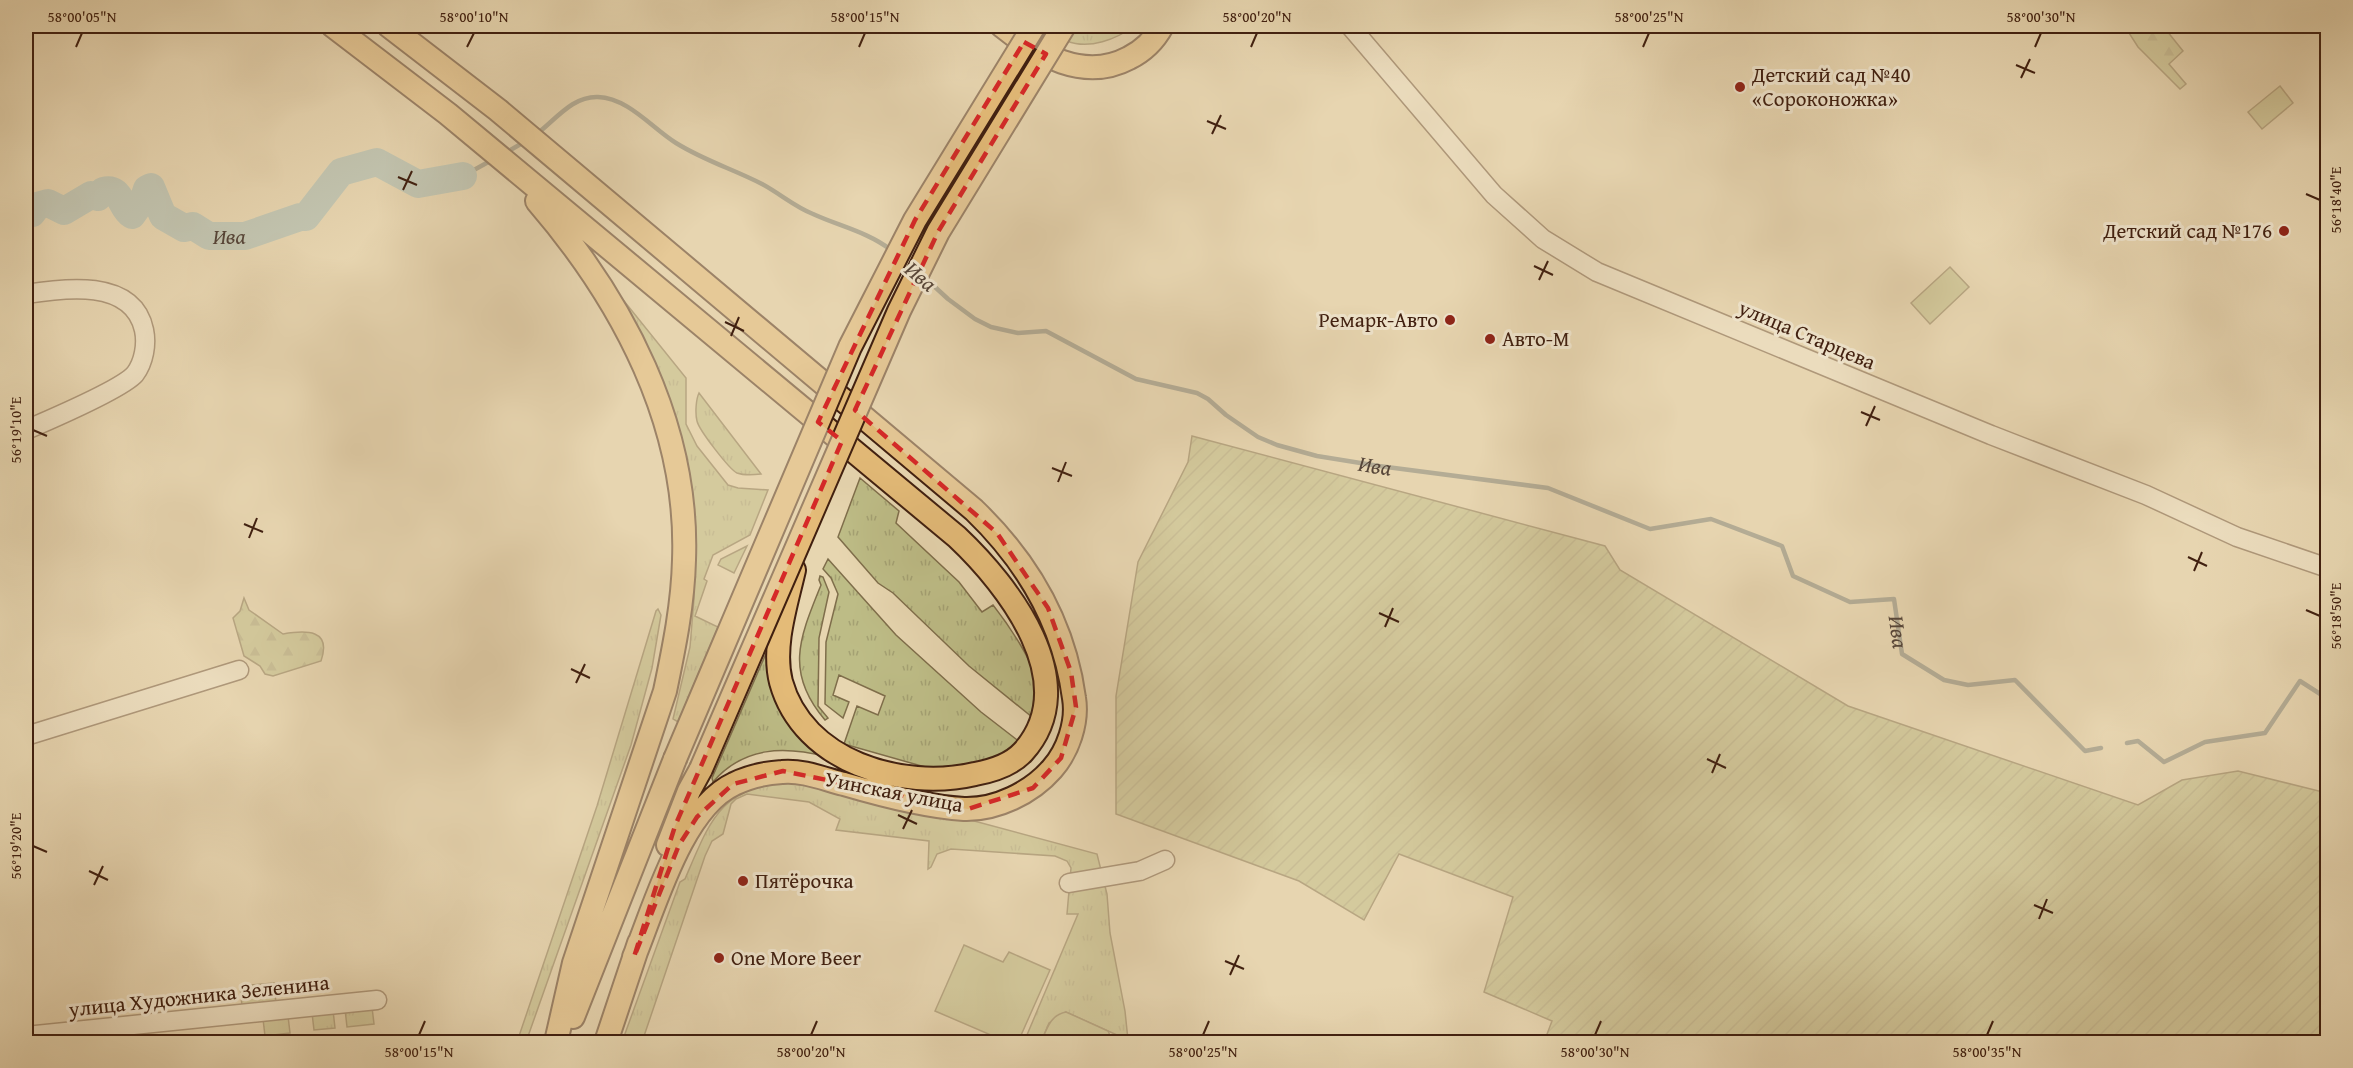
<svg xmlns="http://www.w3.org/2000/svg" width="2353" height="1068" font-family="'Gentium Book Plus',serif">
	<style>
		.grass { fill: url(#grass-tufts); stroke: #7f6e4b; stroke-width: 1.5 }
		.forest { fill: url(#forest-firs); stroke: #7f6e4b; stroke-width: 1.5 }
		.park { fill: #bdbc86; stroke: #7f6e4b; stroke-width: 1.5 }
		.garden { fill: url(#garden-furrows); stroke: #7f6e4b; stroke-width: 1.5 }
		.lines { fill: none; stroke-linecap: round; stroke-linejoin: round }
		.stream { stroke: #767b73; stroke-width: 4.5 }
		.river { stroke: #9ab7b5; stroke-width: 28 }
		.minor-casing { stroke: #6a4e38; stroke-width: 21 }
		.major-casing { stroke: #412010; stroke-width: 26 }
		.minor { stroke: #efe4cc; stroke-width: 18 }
		.major { stroke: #e4bb78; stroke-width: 22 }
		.major-bridge-casing { stroke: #412010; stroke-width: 26; stroke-linecap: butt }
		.major-bridge { stroke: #e4bb78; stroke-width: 22 }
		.marked { fill: none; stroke: #d62828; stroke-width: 4.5; stroke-dasharray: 12 8; stroke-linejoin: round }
		.ticks { fill: none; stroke: #412010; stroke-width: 2 }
		.poi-dot { fill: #8f2418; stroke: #efe4cc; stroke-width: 2 }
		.labels { text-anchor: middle; stroke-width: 6; stroke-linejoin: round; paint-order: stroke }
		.poi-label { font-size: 21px; fill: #412010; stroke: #efe4cc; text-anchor: start }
		.street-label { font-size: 21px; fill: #412010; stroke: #efe4cc }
		.water-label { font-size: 22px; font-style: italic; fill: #574639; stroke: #efe4cc }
		.neatline { fill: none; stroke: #412010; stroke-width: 2 }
		.ticks-label { font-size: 15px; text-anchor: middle; fill: #412010 }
	</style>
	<defs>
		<pattern id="grass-tufts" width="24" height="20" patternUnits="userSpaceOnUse" patternTransform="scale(1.5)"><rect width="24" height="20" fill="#bdbc86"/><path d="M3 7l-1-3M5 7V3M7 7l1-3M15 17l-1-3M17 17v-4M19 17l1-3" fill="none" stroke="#a4a173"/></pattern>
		<pattern id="forest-firs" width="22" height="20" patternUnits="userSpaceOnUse" patternTransform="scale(1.5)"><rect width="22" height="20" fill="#bdbc86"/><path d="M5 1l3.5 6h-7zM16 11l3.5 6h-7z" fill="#a4a173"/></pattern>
		<pattern id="garden-furrows" width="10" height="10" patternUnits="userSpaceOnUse" patternTransform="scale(1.5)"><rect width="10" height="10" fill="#bdbc86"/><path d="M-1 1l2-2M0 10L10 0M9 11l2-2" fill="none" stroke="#a4a173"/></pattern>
	</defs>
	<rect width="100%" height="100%" fill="#e7d6b0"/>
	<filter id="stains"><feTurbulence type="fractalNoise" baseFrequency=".00333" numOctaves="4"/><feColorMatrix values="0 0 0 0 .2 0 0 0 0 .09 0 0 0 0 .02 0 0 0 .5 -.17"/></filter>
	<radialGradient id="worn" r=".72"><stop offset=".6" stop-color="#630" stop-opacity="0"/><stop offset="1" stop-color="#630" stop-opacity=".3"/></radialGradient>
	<path class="grass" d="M1043,26H1134C1117,39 1089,50 1067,41C1058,37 1050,30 1043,26Z
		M616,291L686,378V424L697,446L728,485L738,488L768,490L750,535L713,555L704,579L707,581L695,616L718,627L678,722L673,719L690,647L694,599V537Z
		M699,393L761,474C753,475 745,476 737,473C729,469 699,430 697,421C695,413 696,399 699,393Z
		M860,478L899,511L896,523L959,582L982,612L993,605C1007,623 1037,665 1038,689C1038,697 1034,708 1032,717L969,666L893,593L878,583L838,537Z
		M747,546L734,573L718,565L721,559Z
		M828,559L896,635L981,712L1021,743L991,768L925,767L844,744L857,706L878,715L885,696L839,675L833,695L849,702L843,718L825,704L826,642L838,594L831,578L823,569Z
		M820,576L823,577L829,592L819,638L818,706L828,718L825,720C784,672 800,637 821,585L819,580Z
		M658,609L661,615L652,668L631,745L526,1042H517L597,806L656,611Z
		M768,649L827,757C785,746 744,746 713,782L712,778Z
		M794,780L963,818L1097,854L1107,894L1110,933L1125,1011L1128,1040L1066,1012L1049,1023L1041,1042H1024L1078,914H1067L1071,868L1067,861L1055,856L951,849L937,854L931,867L928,869L929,841L836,830L840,819L809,802L747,794L736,799L731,804L723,834L712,841L705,856L642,1042H622L680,882L685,879C712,816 720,788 794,780Z
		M274,983L276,1003L242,1006L240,986Z
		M372,1007L374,1024L347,1027L345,1009Z
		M333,1010L335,1028L314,1030L312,1013Z
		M288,1016L290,1033L265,1036L263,1019Z
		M146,1030L147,1042H37Z"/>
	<path class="forest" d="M2138,26H2163L2183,51L2169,64L2186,84L2180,89L2138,47L2129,33Z
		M244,598L249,610L283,634C306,630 332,629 321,661L273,676L265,674L260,666L244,656L233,618L240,611Z"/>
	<path class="park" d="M2280,86L2293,103L2262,129L2248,112Z
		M1950,267L1969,287L1930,324L1911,303Z
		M964,945L1003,962L1009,952L1050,970L1018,1042H1007L935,1011Z
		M1066,1012L1108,1031L1113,1042H1041C1047,1029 1050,1015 1066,1012Z"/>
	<path class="garden" d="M1192,436L1605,546L1620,570L1848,706L2138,805L2182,780L2238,771L2327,793V1042H1544L1552,1021L1484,992L1513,897L1399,854L1364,920L1299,881L1116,814V696L1138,562L1188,462Z"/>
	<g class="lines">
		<g class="stream">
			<path d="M538,133C557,118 573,96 598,97C628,98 652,128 676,143C705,161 733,169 762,184C779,193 795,207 813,214C839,226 868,232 891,250"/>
			<path d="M505,153L526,141"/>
			<path d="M463,176L492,160"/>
			<path id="s1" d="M923,276L948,299L975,319L991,327L1018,333L1046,331L1136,379L1197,393L1208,399L1226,415L1258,437L1277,445L1317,456L1379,466L1548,488L1650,529L1711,519L1782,546L1793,576L1850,602L1894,599L1902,654L1944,680L1968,685L2015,680L2085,751L2101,748"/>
			<path d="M2127,743L2138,741L2164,762L2205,742L2265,733L2300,681L2328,699"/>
		</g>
		<path class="river" id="s2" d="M26,213H32L37,206L48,203L64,211L91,195L98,197L103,191C122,186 120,208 132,215L144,198L147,189L151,187L163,216L184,228L193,226L209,236H245L300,217H306L341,172L377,162L418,184L463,176"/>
		<defs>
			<path id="minor" d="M1350,26L1494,195L1543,239L1597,272L1991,435L2146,495L2237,537L2328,568
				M26,294C63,288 133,278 144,330C147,344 144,362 135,374C122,389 47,421 26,430
				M26,736L239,670
				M1069,883L1140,871L1165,860
				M26,1036L377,1000"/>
			<path id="major" d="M333,26L448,114L957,537C1008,585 1085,683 1023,752C1011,765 991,771 975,774C902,791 803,762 781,682C772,647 786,605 794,570
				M389,26L498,110L974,510C1027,561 1064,624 1074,698C1078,722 1068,751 1052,769C1031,793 996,810 964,809C929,807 878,794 844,784C824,779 803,770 782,772C766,773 748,777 734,784C682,808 655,906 634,957
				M1002,26C1038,55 1084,82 1129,58C1143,51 1155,39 1162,26
				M537,201C623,301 689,425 684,560C683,604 674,648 665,691L574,963L556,1042
				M668,845L689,791L701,769
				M573,1017L675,759
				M606,1042L639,943"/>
		</defs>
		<use href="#minor" class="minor-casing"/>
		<use href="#major" class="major-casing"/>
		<use href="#minor" class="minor"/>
		<use href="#major" class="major"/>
		<defs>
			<path id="major-bridge" d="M675,759L850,347L915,220L1034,26
				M701,769L899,311L938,232L1064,26"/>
		</defs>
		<use href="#major-bridge" class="major-bridge-casing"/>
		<use href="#major-bridge" class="major-bridge"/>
	</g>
	<path d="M0 0H2353V1068H0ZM1024,42L1046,54L938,232L855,410L997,533L1048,608L1071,672L1076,707L1061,758L1033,788L968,809L783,771L733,784L697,817L679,845L634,957L675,826L842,441L818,422L915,220Z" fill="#e7d6b0" fill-opacity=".55" fill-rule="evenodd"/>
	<path class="marked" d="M1024,42L1046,54L938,232L855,410L997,533L1048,608L1071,672L1076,707L1061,758L1033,788L968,809L783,771L733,784L697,817L679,845L634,957L675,826L842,441L818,422L915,220Z"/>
	<path class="ticks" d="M76,47L82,33M467,47L474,33M859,47L865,33M1251,47L1257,33M1643,47L1649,33M2035,47L2041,33M2016,65L2035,73M2021,78L2030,59M1207,121L1226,129M1212,134L1221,115M398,177L417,185M403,190L412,171M2306,194L2320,200M1534,266L1553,275M1539,280L1548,261M725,322L744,331M731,336L739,317M1861,412L1880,420M1866,426L1875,406M33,430L47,436M1052,468L1072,476M1058,482L1066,462M244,524L263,532M249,538L257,518M2188,557L2207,566M2194,571L2202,552M2306,610L2320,616M1379,613L1399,622M1385,627L1393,608M571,669L590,678M576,683L585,664M1707,759L1726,768M1712,773L1720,754M898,815L917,824M903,829L912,810M33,846L47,852M89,871L108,880M94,885L103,866M2034,905L2053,913M2039,919L2047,899M1225,961L1244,969M1230,975L1239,955M419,1035L425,1021M811,1035L817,1021M1203,1035L1209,1021M1595,1035L1601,1021M1987,1035L1993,1021"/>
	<g class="poi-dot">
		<circle cx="1740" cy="87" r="6"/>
		<circle cx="2284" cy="231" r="6"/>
		<circle cx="1450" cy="320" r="6"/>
		<circle cx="1490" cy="339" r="6"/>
		<circle cx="743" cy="881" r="6"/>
		<circle cx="719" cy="958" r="6"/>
	</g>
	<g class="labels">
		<g class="poi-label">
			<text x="1752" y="82">Детский сад №40<tspan x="1752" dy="24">«Сороконожка»</tspan></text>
			<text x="2272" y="238" text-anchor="end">Детский сад №176</text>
			<text x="1438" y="327" text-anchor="end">Ремарк-Авто</text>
			<text x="1502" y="346">Авто-М</text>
			<text x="755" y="888">Пятёрочка</text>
			<text x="731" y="965">One More Beer</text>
		</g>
		<g class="street-label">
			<text transform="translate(1807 335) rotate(23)" y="7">улица Старцева</text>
			<text transform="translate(894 792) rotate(11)" y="7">Уинская улица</text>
			<text transform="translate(199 996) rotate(-6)" y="7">улица Художника Зеленина</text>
		</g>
		<g class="water-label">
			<text dy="8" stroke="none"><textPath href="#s2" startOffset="270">Ива</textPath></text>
			<text transform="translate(921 276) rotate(40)" y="8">Ива</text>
			<text dy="8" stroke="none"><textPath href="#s1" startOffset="502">Ива</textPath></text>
			<text dy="8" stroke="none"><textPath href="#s1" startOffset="1096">Ива</textPath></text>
		</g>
	</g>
	<rect width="2353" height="1068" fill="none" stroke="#e7d6b0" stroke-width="66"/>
	<rect x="33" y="33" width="2287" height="1002" class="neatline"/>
	<g class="ticks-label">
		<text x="82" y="22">58°00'05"N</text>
		<text x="474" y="22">58°00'10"N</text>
		<text x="865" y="22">58°00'15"N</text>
		<text x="1257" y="22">58°00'20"N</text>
		<text x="1649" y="22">58°00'25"N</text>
		<text x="2041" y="22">58°00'30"N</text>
		<text transform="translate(2336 200) rotate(-90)" y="5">56°18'40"E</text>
		<text transform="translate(16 430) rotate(-90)" y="5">56°19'10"E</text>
		<text transform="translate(2336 616) rotate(-90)" y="5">56°18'50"E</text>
		<text transform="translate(16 846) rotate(-90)" y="5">56°19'20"E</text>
		<text x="419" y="1057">58°00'15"N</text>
		<text x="811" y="1057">58°00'20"N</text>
		<text x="1203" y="1057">58°00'25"N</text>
		<text x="1595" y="1057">58°00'30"N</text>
		<text x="1987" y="1057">58°00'35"N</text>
	</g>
	<rect width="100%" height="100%" filter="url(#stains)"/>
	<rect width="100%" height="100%" fill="url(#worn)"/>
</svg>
